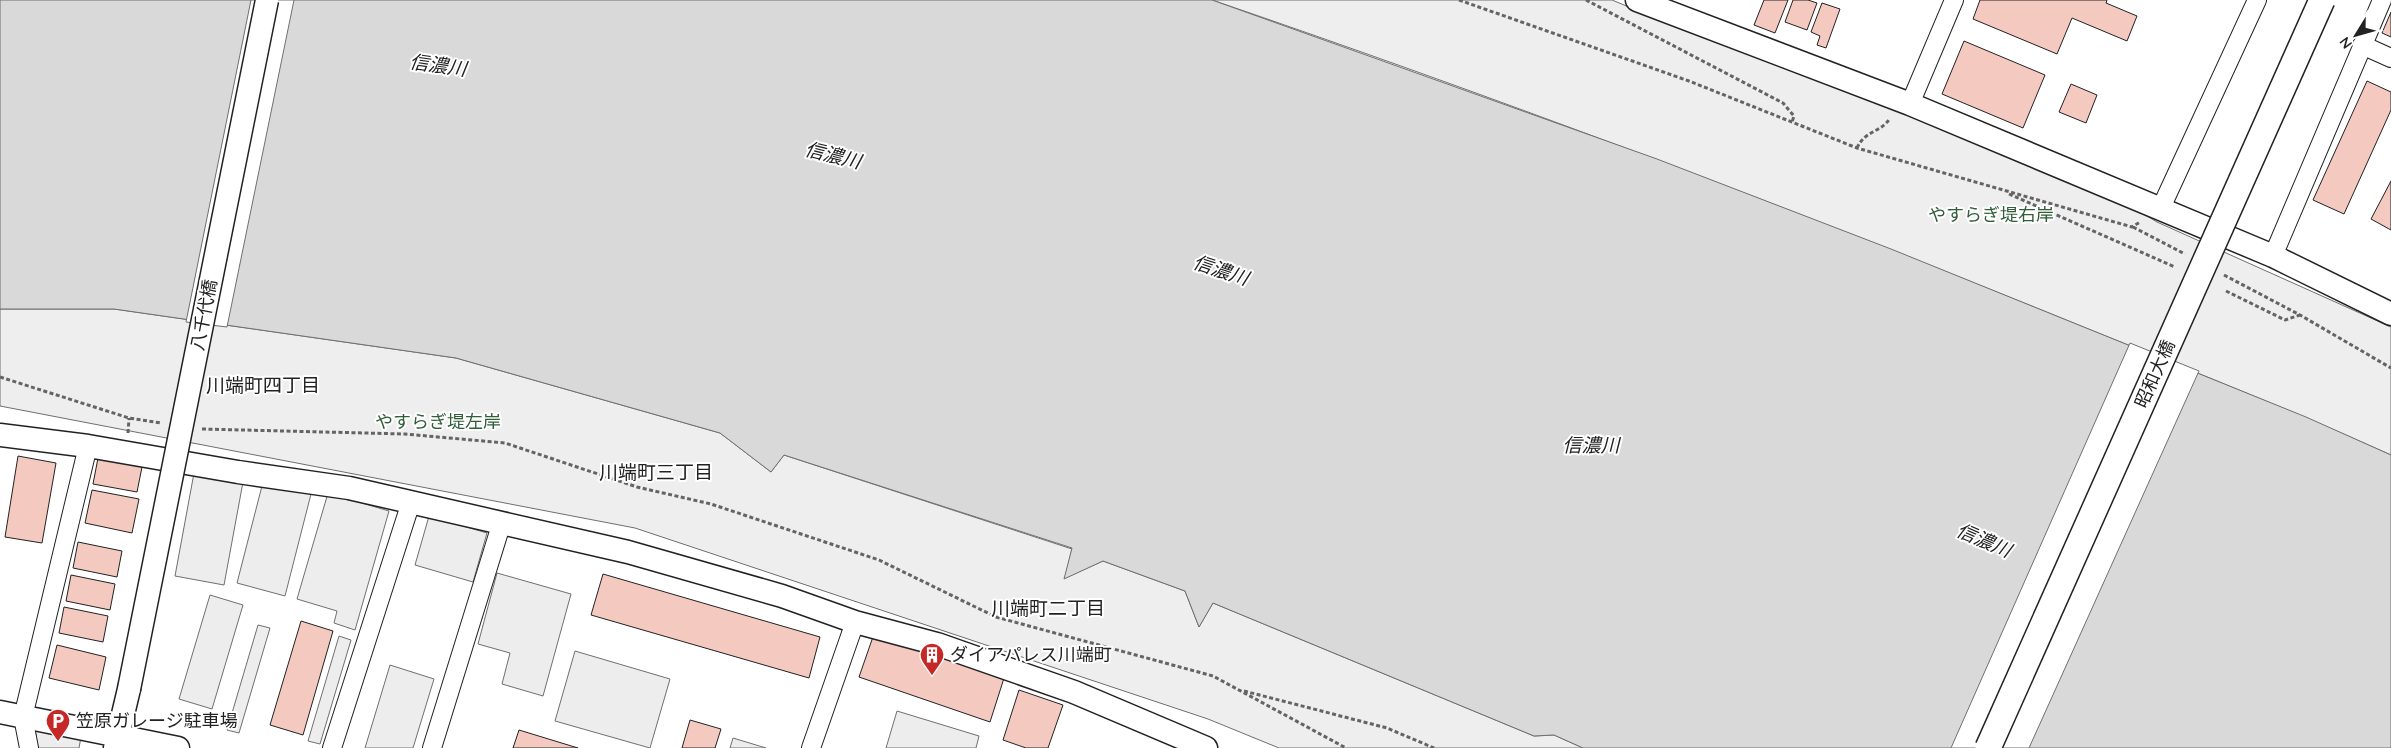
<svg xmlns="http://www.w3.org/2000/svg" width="2391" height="748" font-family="Quicksand,'Noto Sans JP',sans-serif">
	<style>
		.green { fill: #eee; stroke: #6f6f6f }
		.parking { fill: #ededed; stroke: #6f6f6f }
		.water { fill: #d9d9d9; stroke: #6f6f6f }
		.pier { fill: #fff; stroke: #6f6f6f }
		.building { fill: #f3c9c0; stroke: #222 }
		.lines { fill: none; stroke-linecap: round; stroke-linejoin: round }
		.minor-casing { stroke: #222; stroke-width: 20 }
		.tertiary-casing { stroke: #222; stroke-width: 25 }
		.path { stroke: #646464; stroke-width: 3; stroke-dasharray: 4 2.5; stroke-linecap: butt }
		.minor { stroke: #fff; stroke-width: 18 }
		.tertiary { stroke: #fff; stroke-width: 22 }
		.tertiary-bridge-casing { stroke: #222; stroke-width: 25; stroke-linecap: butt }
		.secondary-bridge-casing { stroke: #222; stroke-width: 28; stroke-linecap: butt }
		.tertiary-bridge { stroke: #fff; stroke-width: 22 }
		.secondary-bridge { stroke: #fff; stroke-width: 25 }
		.labels { text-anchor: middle; stroke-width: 4; stroke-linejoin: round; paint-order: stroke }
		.park-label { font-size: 18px; fill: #2f5e38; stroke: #fff }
		.street-label { font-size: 18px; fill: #222; stroke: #fff }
		.poi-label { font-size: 18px; fill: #222; stroke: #fff; text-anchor: start }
		.water-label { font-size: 19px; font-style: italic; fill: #222; stroke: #fff }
		.neighbourhood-label { font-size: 19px; fill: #222; stroke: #fff }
	</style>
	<rect width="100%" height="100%" fill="#fff"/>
	<path class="green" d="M1212,0H1612L1677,27L1893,105L2132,207L2157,222L2391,327V455C2275,403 2157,357 2039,309C1766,199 1490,95 1212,0Z
		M0,309H114L456,358L720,433L771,472L784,455L1072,549L1065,578L1103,561L1185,591L1199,627L1213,603L1534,736L1554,735L1583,748H1279L1208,719L635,528L0,406Z"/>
	<path class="parking" d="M194,473L243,482L224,585L175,576Z
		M263,482L311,494L285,596L237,583Z
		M328,493L389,511L355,630L334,623L337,611L297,599Z
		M429,516L487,533L473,582L415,565Z
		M497,573L571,594L543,696L502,684L510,653L478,644Z
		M210,595L243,605L212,709L179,699Z
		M258,625L270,628L239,733L227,730Z
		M339,636L351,640L320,744L308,741Z
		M575,651L670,679L650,748L555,721Z
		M390,665L434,679L413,748H365Z
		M897,711L979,736L976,748H886Z
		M35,729L81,737L79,748H38Z
		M733,738L766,748H730Z"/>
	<path class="water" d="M0,0H1212L1657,159L1891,249L2306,417L2391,455V748H1583L1554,735L1534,736L1213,603L1199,627L1185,591L1103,561L1064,579L1072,548L784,455L771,472L720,433L456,358L114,309H0Z"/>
	<path class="pier" d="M251,0H294L227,327L186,322Z
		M2130,343L2199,371L2029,748H1951Z"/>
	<path class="building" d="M1764,0H1788L1775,33L1754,25Z
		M1793,0H1808L1817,3L1807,30L1785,22Z
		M1980,0H2107L2106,3L2137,16L2127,41L2072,18L2057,54L1973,19Z
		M1822,3L1840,9L1826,48L1817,45L1820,36L1811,32Z
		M2391,12V37L2382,33Z
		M1964,41L2045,75L2023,128L1942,94Z
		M2367,81L2391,92V110L2344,214L2313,200Z
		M2071,84L2097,95L2086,123L2059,112Z
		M2391,181V230L2371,219Z
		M18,456L56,463L42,543L5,537Z
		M98,458L142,467L137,492L93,484Z
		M92,490L139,499L132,533L85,523Z
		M78,542L122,551L117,577L73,568Z
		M603,574L820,637L809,678L591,615Z
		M71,575L115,584L110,610L66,601Z
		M64,607L108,616L103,642L59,633Z
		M301,621L333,631L303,735L270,725Z
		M875,631L1005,675L990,722L859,677Z
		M57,645L106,657L99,690L49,678Z
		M1019,690L1063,705L1048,748H1026L1003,740Z
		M690,720L721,729L715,748H682Z
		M519,730L578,748H513Z"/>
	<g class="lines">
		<defs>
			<path id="minor" d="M2362,45L2391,58
				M1910,104L1954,0
				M2160,210L2257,0
				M2273,256L2382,0
				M29,748L23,717L88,446
				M332,748L411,502
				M432,748L502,522
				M811,748L855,622"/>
			<path id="tertiary" d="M1637,0L1910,104L2273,256L2391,314
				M0,435L88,446L238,472L349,488L628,552L782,596L855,622L937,644L1074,692L1206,748
				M0,712L178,748
				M115,748L129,689"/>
		</defs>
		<use href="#minor" class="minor-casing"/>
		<use href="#tertiary" class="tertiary-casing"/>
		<path class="path" d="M1459,0L1689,81L1857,148L2132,227L2140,222
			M1586,0L1783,103L1794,116L1792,122
			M1857,148C1865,130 1881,133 1890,118
			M2009,194L2175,267
			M2133,227L2185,254
			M2224,275L2300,315L2391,368
			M2226,291L2285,320L2300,315
			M0,377L129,418L161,423
			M202,429L405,434L505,443L637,487L711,504L879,560L996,617L1213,676L1346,748
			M128,433L129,418
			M1244,691L1387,728L1434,748"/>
		<use href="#minor" class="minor"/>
		<use href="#tertiary" class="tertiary"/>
		<defs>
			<path id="tertiary-bridge" d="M129,689L267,0"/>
			<path id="secondary-bridge" d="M1988,748L2322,0"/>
		</defs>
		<use href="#tertiary-bridge" class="tertiary-bridge-casing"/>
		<use href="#secondary-bridge" class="secondary-bridge-casing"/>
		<use href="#tertiary-bridge" class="tertiary-bridge"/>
		<use href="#secondary-bridge" class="secondary-bridge"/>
	</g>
	<defs>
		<symbol id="building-pin" viewBox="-11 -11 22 30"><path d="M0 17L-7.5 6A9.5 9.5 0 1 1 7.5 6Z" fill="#c62828" stroke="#fff"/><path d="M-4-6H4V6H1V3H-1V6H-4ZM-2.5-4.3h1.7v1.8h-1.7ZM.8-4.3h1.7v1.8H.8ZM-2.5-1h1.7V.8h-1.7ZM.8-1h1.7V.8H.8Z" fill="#fff"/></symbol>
		<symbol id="parking-pin" viewBox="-11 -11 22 30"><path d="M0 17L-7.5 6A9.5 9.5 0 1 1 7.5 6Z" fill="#c62828" stroke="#fff"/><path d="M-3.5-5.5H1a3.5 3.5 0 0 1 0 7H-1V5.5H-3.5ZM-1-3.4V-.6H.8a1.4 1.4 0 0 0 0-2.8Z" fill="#fff"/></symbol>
	</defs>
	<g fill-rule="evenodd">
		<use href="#building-pin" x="918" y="641" width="28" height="38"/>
		<use href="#parking-pin" x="44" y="707" width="28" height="38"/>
	</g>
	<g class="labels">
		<g class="park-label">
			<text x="1991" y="221">やすらぎ堤右岸</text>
			<text x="438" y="428">やすらぎ堤左岸</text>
		</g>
		<g class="street-label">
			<text transform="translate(204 315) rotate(-79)" y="6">八千代橋</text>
			<text transform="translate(2155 374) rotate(-66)" y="6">昭和大橋</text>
		</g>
		<g class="poi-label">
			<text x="950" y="661">ダイアパレス川端町</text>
			<text x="76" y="727">笠原ガレージ駐車場</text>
		</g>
		<g class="water-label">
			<text transform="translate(438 65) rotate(8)" y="7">信濃川</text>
			<text transform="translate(833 155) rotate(14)" y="7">信濃川</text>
			<text transform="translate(1221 270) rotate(18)" y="7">信濃川</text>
			<text x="1591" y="452">信濃川</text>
			<text transform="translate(1984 540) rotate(23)" y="7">信濃川</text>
		</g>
		<g class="neighbourhood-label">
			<text x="263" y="392">川端町四丁目</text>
			<text x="656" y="479">川端町三丁目</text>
			<text x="1048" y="615">川端町二丁目</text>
		</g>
	</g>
	<g transform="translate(2356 35) rotate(233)" stroke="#ffffff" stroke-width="4" paint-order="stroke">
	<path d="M0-4L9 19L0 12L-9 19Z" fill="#222222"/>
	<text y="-8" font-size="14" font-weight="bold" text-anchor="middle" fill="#222222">N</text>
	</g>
</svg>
